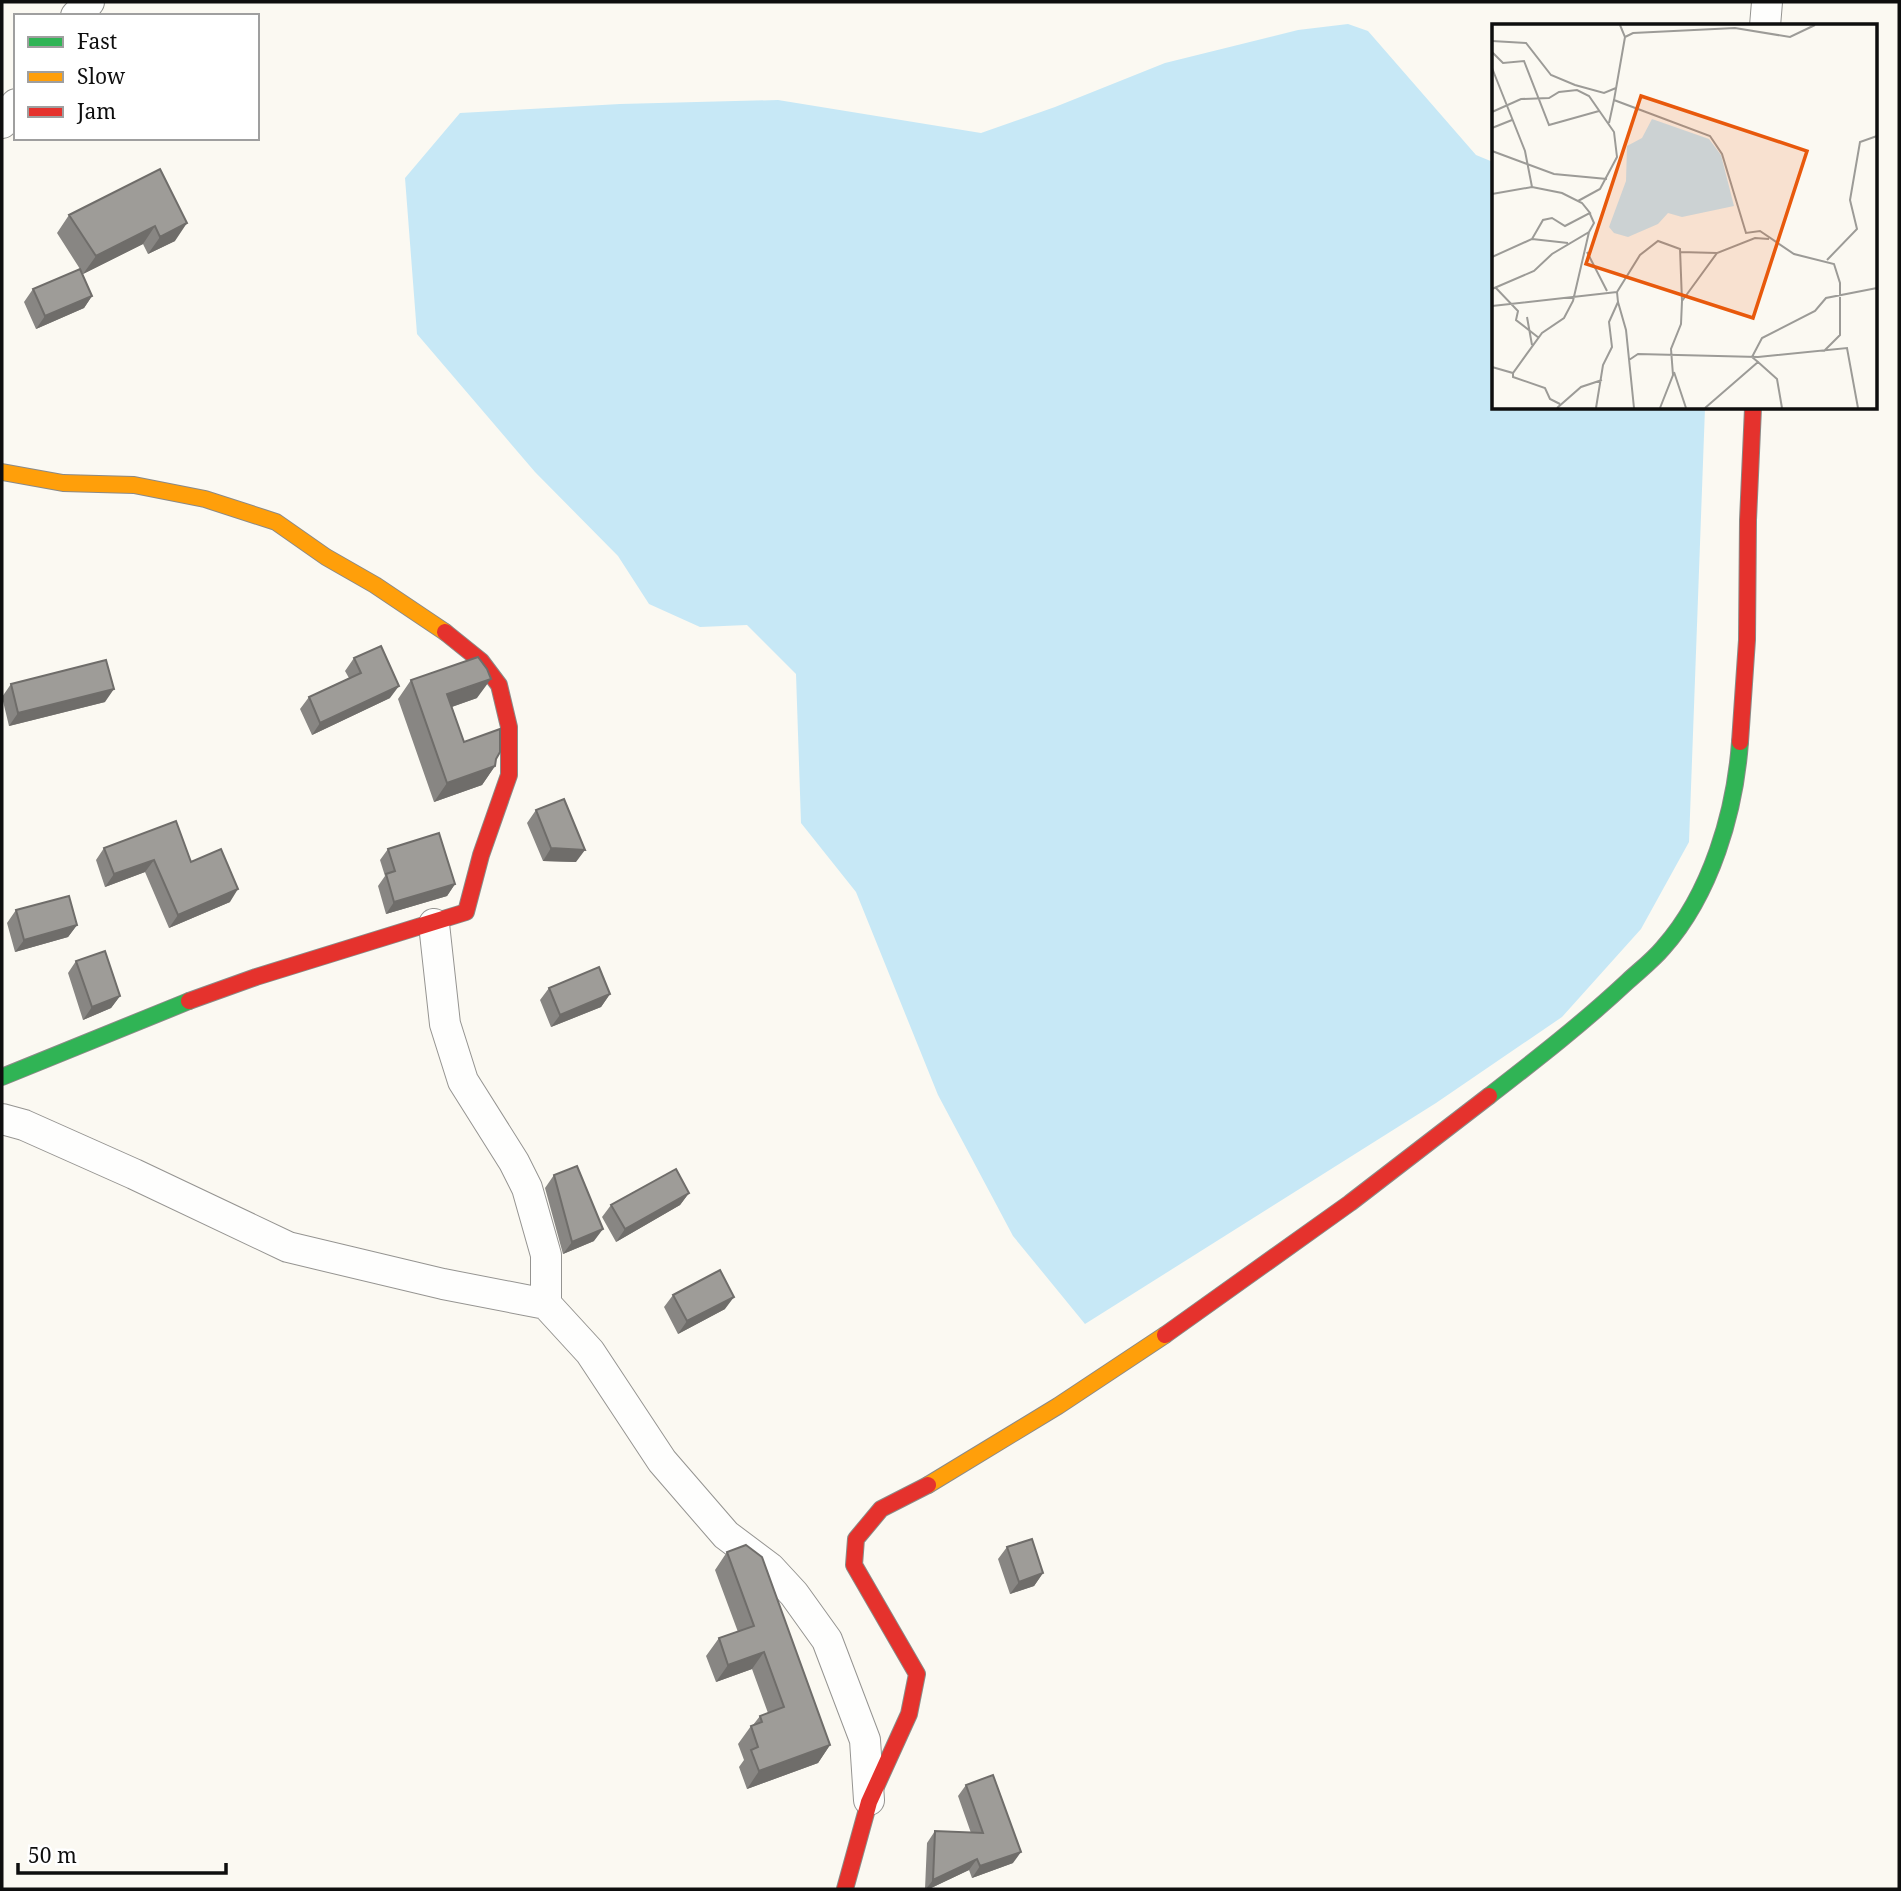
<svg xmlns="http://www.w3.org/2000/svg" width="1901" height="1891" font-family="'Noto Serif',serif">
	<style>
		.water { fill: #c7e8f6 }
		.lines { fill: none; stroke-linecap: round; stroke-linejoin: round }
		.street-casing { stroke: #959491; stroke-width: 32 }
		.fast-casing { stroke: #8b8a87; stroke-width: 18 }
		.slow-casing { stroke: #8b8a87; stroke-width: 18 }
		.jam-casing { stroke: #8b8a87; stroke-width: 18 }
		.street { stroke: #fefefd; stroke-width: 30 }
		.fast { stroke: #30b455; stroke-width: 16 }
		.slow { stroke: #ff9f0a; stroke-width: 16 }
		.jam { stroke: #e5322d; stroke-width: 16 }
		.wall { fill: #888683 }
		.shaded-wall { fill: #6f6d6a }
		.building { fill: #9e9c98; stroke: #6f6d6a; stroke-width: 2 }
		.inset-road { fill: none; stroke: #9c9b97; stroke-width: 2 }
		.view { fill: #e8590c; fill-opacity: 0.15; stroke: #e8590c; stroke-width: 3.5 }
		.inset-edge { fill: none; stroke: #0e0e0e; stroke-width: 3.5 }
	</style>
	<rect width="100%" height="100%" fill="#fbf9f2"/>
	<path class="water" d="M1348,24L1368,31L1476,155L1493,162V408H1705L1689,842L1641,929L1562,1017L1436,1103L1085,1324L1013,1236L938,1095L856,892L801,823L796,674L747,625L700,627L649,604L618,556L535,472L417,334L405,178L460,113L620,104L778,100L981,133L1055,107L1165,63L1298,30Z"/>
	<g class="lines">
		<defs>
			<path id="street" d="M76,16L89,2
				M1765,26L1767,2
				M2,123L16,104
				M434,924L445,1024L463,1081L514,1162L527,1188L546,1255V1304
				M2,1119L24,1125L134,1174L288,1247L443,1284L546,1304L590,1352L662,1461L726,1535L770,1568L794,1594L827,1640L865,1740L869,1800"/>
			<path id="fast" d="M2,1077L189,1001
				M1489,1096C1538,1058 1583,1023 1628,981C1640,970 1653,960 1663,948C1711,894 1735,812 1740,742"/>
			<path id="slow" d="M2,472L63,483L134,485L205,499L276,522L326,557L375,585L445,632
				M928,1485L1058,1406L1165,1335"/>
			<path id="jam" d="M1740,742L1747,640L1748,520L1753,408
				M189,1001L256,977L466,912L481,855L509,775V727L499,685L481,661L445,632
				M1165,1335L1350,1203L1489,1096
				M845,1889L869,1802L909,1714L917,1674L854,1565L856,1539L881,1509L928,1485"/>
		</defs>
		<use href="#street" class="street-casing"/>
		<use href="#fast" class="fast-casing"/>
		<use href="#slow" class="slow-casing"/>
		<use href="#jam" class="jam-casing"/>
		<use href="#street" class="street"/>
		<use href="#fast" class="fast"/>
		<use href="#slow" class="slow"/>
		<use href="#jam" class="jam"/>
	</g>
	<path class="wall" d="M160,169L175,241L148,254L143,244L83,274L81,270L92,296L84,308L36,329L24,302L33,289L80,269L57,233L69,215Z
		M354,658L390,698L312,735L300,709L309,697L349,678L345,671Z
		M411,680L477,698L452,707L464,742L496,759L495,766L482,785L434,802L398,699Z
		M11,684L105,702L9,726L2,697Z
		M536,810L576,862L543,861L527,823Z
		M104,848L191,862L230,902L169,928L145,872L105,887L96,860Z
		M388,849L455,884L447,896L386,914L378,886L385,876L380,860Z
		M16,910L77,925L68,937L15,952L7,923Z
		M76,961L120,996L111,1008L83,1020L68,973Z
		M549,988L610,994L601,1007L551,1027L540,1000Z
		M554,1175L594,1241L563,1254L545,1188Z
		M689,1193L680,1205L616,1242L602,1217L611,1205Z
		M673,1295L725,1309L678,1334L664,1307Z
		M1007,1547L1043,1573L1034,1586L1010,1594L998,1559Z
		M727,1552L830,1745L818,1763L747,1789L739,1767L744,1760L738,1744L751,1726L753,1725L760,1716L768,1713L752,1669L716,1682L706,1656L719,1638L738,1632L715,1570Z
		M966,1785L1013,1863L972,1878L969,1870L929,1889H925L927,1843L935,1831L971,1833L958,1796Z"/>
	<path class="shaded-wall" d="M187,223L175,241L148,254L160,237Z
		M155,226L143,244L83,274L96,256Z
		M92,296L84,308L36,329L45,316Z
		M491,679L477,698L434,713L447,694Z
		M399,686L390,698L312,735L320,723Z
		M114,689L105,702L9,726L18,713Z
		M495,766L482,785L434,802L447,783Z
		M551,848L585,850L576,862L543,861Z
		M154,860L145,872L105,887L114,874Z
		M455,884L447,896L386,914L394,902Z
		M238,889L230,902L169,928L178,915Z
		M77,925L68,937L15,952L24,940Z
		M610,994L601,1007L551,1027L560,1015Z
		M120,996L111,1008L83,1020L92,1007Z
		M689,1193L680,1205L616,1242L625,1229Z
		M603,1229L594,1241L563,1254L572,1242Z
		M734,1297L725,1309L678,1334L687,1321Z
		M1043,1573L1034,1586L1010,1594L1019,1582Z
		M764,1652L752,1669L716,1682L728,1665Z
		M830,1745L818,1763L747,1789L759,1771Z
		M1021,1852L1013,1863L972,1878L980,1866Z
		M977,1859L969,1870L929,1889H926L933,1880Z"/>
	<path class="building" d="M160,169L187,223L160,237L155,226L96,256L69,215Z
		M80,269L92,296L45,316L33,289Z
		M381,646L399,686L320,723L309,697L361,673L354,658Z
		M478,657L487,669L491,679L447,694L464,742L500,729V752L496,759L495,766L447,783L411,680Z
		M106,660L114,689L18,713L11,684Z
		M564,799L585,850L551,848L536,810Z
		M176,821L191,862L221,849L238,889L178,915L154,860L114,874L104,848Z
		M439,833L455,884L394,902L386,874L395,871L388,849Z
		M69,896L77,925L24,940L16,910Z
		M105,951L120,996L92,1007L76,961Z
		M599,967L610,994L560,1015L549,988Z
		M577,1166L603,1229L572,1242L554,1175Z
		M676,1169L689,1193L625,1229L611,1205Z
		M720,1270L734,1297L687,1321L673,1295Z
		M1032,1539L1043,1573L1019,1582L1007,1547Z
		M746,1545L762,1557L830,1745L759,1771L751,1750L758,1747L751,1726L762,1722L760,1716L784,1707L764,1652L728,1665L719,1638L754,1626L727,1552Z
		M993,1775L1021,1852L980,1866L977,1859L933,1880L935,1831L983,1833L966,1785Z"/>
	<g transform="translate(1492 24)">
		<rect width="385" height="385" fill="#fbf9f2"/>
		<path d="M160,95L217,115L229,131L242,182L190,193L176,189L166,200L136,213L122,209L117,203L134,157L135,122L150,114Z" fill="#c7e8f6"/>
		<path class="inset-road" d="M128,1L133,13L122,76L218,112L230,130L254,209L268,207L302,230L342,240L348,259V311L332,327M133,13L141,9L243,4L298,13L323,1M0,17L34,19L59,51L83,61L112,69L124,64M0,28L11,39L32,37L57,101L107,87M0,44L33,127L40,163M0,88L29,75L57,74L67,68L85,66L97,72L122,108L125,133L108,165L86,177M117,99L122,76M0,104L20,96M0,127L62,150L115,155M0,170L40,163L70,169L90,179L98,189L73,202L60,194L51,196L40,215L0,233M40,215L76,219M95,228L115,267M188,228L225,229M335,236L365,205L358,176L368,118L385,112M3,263L26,287L24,296L47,314M0,265L42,247L60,230L97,208L102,199L98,190M126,278L134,306L142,384M0,282L125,268M35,293L40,321M137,336L146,330L266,333L355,324L366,384M266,338L285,355L290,384M0,343L21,349L50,309L72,294L81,277L97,208M182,348L194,384M21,349V353L53,364L58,375L68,380M65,384L89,363L110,356M104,384L111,341L120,323L117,298L126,278L125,268L148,231L166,217L188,225L190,277M168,384L181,351L179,325L189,300L190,277L225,229L263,214L277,215M213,384L266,338L260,333L270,314L323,287L334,274L385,264"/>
		<path class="view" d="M149,72L315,127L261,294L94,240Z"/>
		<rect width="385" height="385" class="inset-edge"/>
	</g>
	<rect width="1901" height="1891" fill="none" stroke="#0e0e0e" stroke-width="7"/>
	<rect x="14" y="14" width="245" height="126" fill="#ffffff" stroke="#9f9f9f" stroke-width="2"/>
	<rect x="28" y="37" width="35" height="10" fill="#30b455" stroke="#9f9f9f" stroke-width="2"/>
	<text x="77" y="49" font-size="21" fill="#0e0e0e">Fast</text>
	<rect x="28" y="72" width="35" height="10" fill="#ff9f0a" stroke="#9f9f9f" stroke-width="2"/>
	<text x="77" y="84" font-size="21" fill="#0e0e0e">Slow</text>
	<rect x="28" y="107" width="35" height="10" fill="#e5322d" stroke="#9f9f9f" stroke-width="2"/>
	<text x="77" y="119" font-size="21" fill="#0e0e0e">Jam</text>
	<path d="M18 1863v10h208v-10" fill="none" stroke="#0e0e0e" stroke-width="3.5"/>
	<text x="28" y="1863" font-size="21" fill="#0e0e0e" stroke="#ffffff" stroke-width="5" paint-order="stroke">50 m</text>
</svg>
